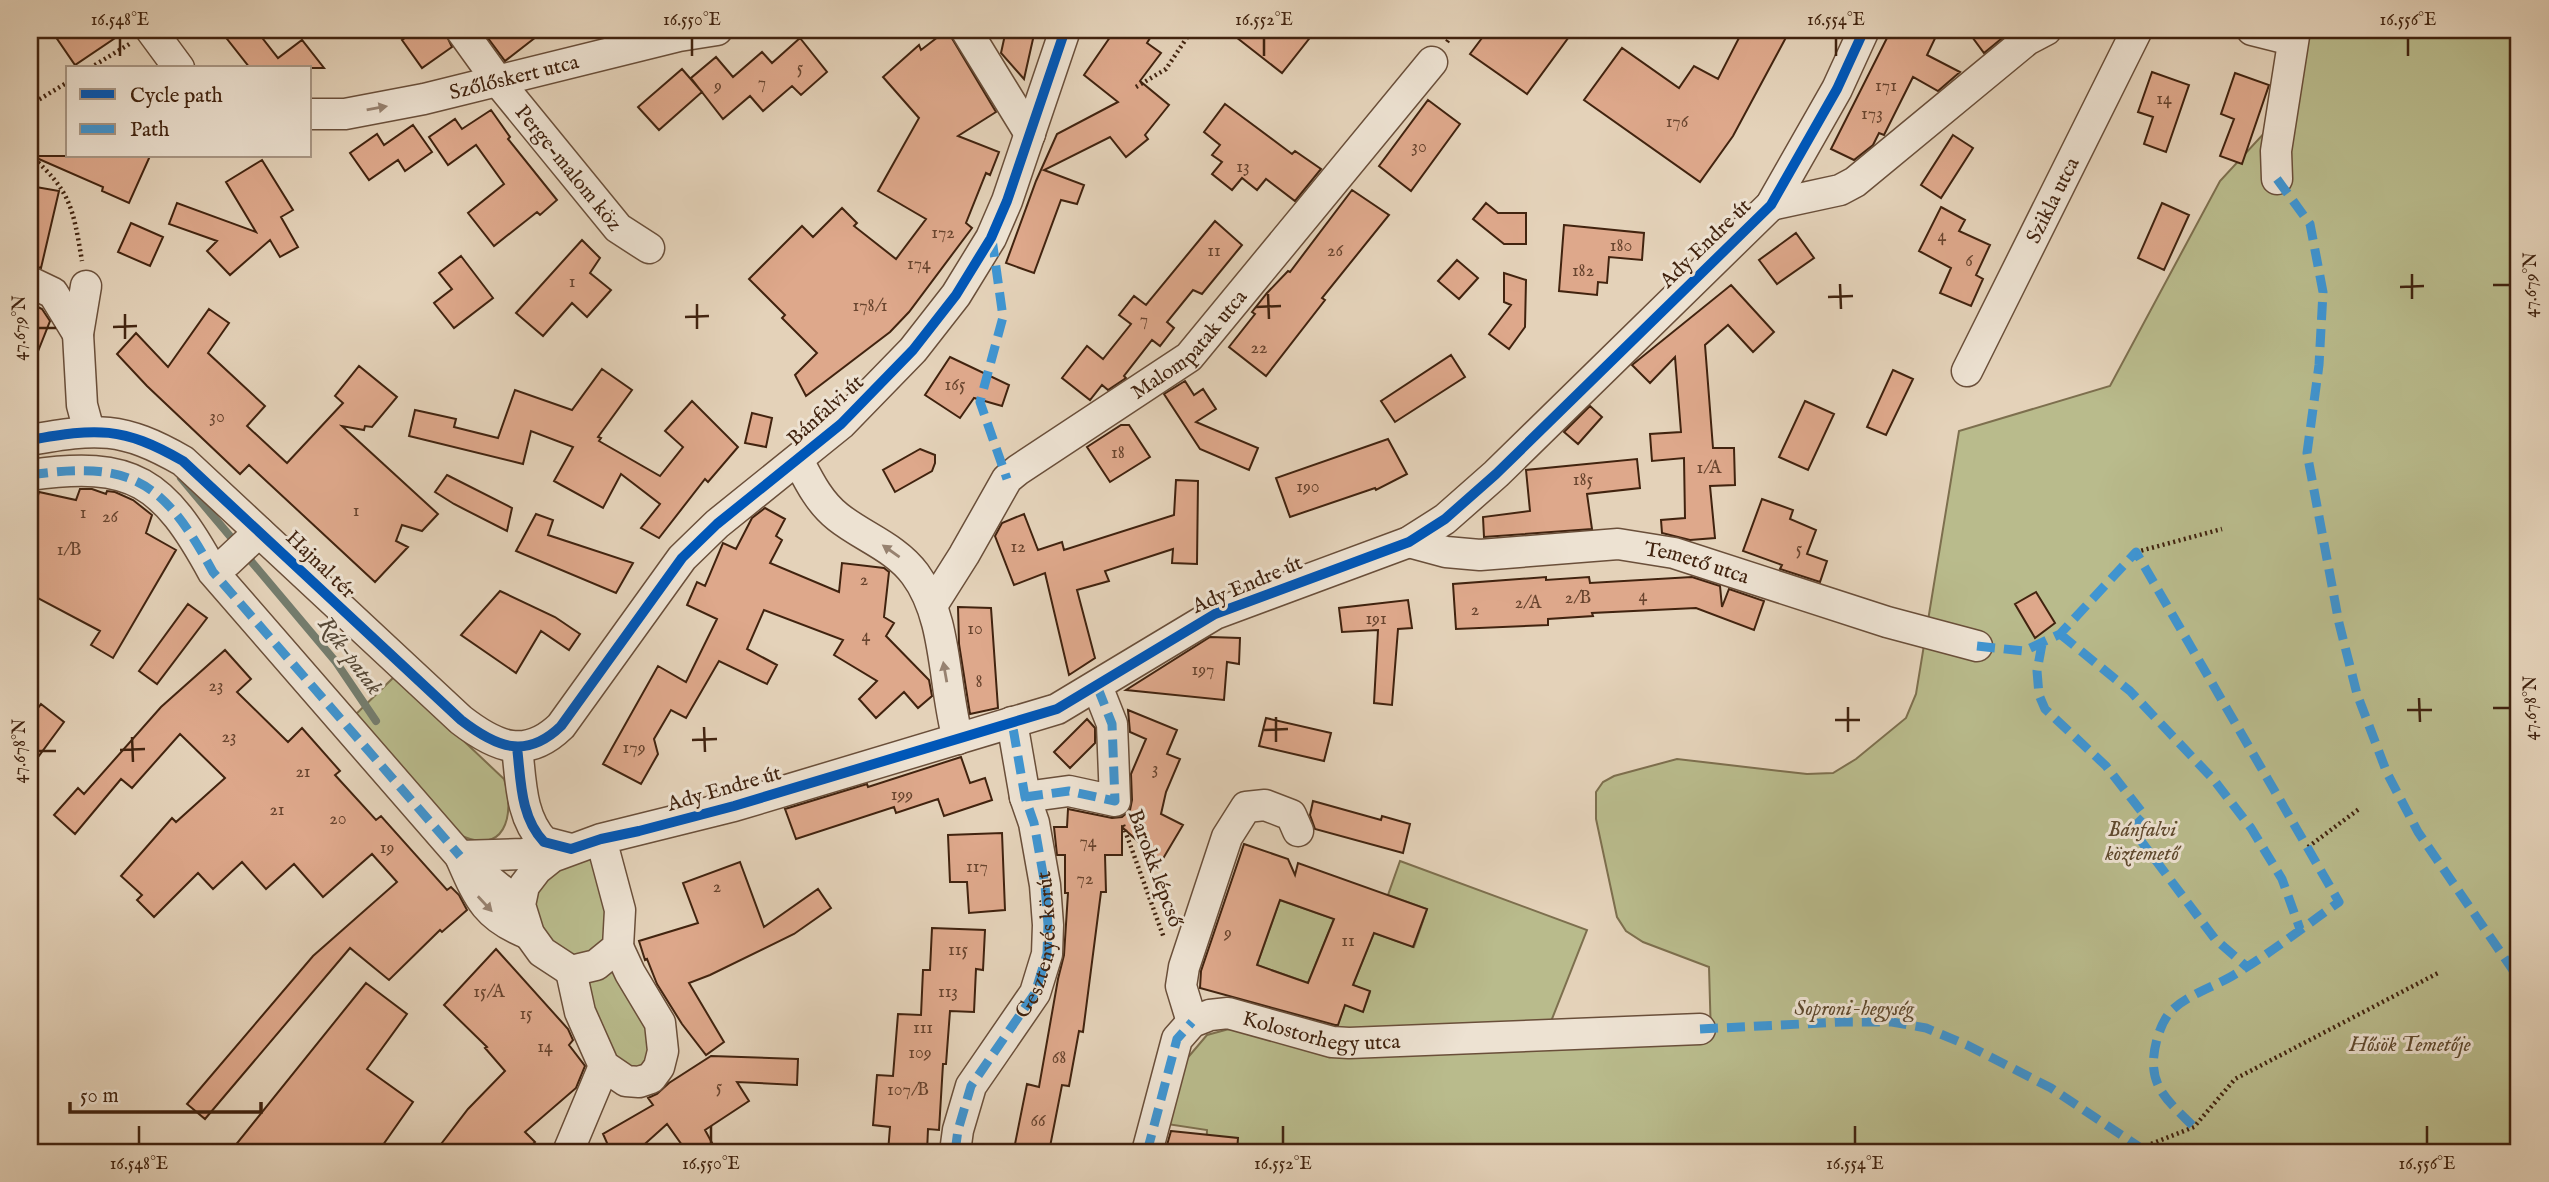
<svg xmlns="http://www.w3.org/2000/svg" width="2549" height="1182" font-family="'IM FELL English',serif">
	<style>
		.green { fill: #b9bb8c; stroke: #7d6f4e; stroke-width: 2 }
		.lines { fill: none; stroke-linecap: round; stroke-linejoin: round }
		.stream { stroke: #747c6d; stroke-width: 8 }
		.building { fill: #dea88b; stroke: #41230f; stroke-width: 2; fill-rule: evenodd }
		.minor-casing { stroke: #6a4f3a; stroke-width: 33 }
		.path { stroke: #41230f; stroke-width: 4.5; stroke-dasharray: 2 3.5; stroke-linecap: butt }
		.minor { stroke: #ede2d2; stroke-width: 30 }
		.quiet { stroke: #3f95d2; stroke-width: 9; stroke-dasharray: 18 9; stroke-linecap: butt }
		.cycleway-casing { stroke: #ede2d2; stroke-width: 15 }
		.cycleway { stroke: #0057b8; stroke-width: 10 }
		.oneway { fill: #978270 }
		.ticks { fill: none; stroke: #41230f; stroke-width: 2.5 }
		.labels { text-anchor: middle; stroke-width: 6; stroke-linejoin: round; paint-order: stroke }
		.number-label { font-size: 18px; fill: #68442e }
		.street-label { font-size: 21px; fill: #41230f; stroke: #ede2d2 }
		.park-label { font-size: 21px; font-style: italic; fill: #5f492e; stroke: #ede2d2 }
		.water-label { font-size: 23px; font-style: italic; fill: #564836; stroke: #ede2d2 }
		.neatline { fill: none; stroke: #41230f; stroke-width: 2.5 }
		.ticks-label { font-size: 18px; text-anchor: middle; fill: #41230f }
	</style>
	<rect width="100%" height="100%" fill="#e4d2b9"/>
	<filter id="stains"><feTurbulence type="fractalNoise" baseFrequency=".00286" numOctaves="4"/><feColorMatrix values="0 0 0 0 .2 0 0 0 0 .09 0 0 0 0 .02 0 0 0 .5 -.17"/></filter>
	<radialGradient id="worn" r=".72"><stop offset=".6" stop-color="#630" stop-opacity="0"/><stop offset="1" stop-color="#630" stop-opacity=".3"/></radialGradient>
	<path class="green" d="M2309,30H2519V1152H1206L1207,1130L1167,1124L1184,1062L1207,1035L1229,1029L1305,1045L1711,1037L1709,967L1643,942L1626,931L1617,917L1596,819V792L1603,782L1614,776L1677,759L1807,774L1833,773L1856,759L1906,718L1916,694L1959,431L2110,386L2220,181L2268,129Z
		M395,676L504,779C516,816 504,858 458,834L352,718Z
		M595,855L615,953L571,983L523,894L541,874Z
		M1400,861L1587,930L1550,1024L1406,1026L1335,1032L1345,1005L1363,1011L1370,992L1353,985L1374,933L1414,947L1427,909L1388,895Z
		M1280,900L1334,919L1308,983L1257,965Z
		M617,956L659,1061L626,1087L573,987Z"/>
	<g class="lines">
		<path class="stream" d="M181,478L336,662L376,721"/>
	</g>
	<path class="building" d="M51,30H127L75,65Z
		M220,30H256L278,58L302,40L324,68H250Z
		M417,30H444L452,47L422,68L402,40Z
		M482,30H545L505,61Z
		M947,30L996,112L958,136L999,152L990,175L986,173L966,223L972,228L909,312L890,332L806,396L795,375L817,353L782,318L785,315L749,279L802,226L813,237L842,208L857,223L854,226L896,259L926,219L878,191L919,118L883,77L919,45L921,50Z
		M1006,30H1035L1024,79L1001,53Z
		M1115,30H1155L1147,43L1161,53L1140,81L1169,105L1145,135L1148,139L1126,157L1110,137L1044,170L1084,185L1077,204L1061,200L1034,273L1006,263L1036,181L1057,134L1118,102L1084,75Z
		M1227,30H1316L1282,73Z
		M1488,30H1574L1527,94L1470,54Z
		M1743,30H1790L1733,136L1700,182L1584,100L1622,48L1679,88L1694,66L1718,79Z
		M1891,30H1939L1927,55L1960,72L1938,91L1913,77L1884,135L1879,133L1873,145L1854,160L1831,149Z
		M1967,30H2012L1984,53Z
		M800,38L827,72L801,95L792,86L763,111L750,96L723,119L691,78L716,57L733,77L762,52L772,63Z
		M682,69L702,92L659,130L638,107Z
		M2152,72L2189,85L2166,152L2144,144L2153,117L2138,112Z
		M2235,73L2269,85L2242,164L2220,156L2234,119L2221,114Z
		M1428,100L1460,124L1411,191L1379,166Z
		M1225,104L1292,154L1295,151L1321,169L1295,201L1266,179L1257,190L1242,178L1232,190L1212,174L1222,162L1212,155L1220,145L1204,132Z
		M491,110L510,137L508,139L557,200L540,215L537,212L494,246L468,213L504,184L476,145L448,165L429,137L455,119L462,129Z
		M413,125L432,152L405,171L398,160L369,180L350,153L377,134L384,145Z
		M1953,135L1973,148L1941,198L1921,185Z
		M32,156H150L129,203L102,191L103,187Z
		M262,160L293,210L281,217L298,247L280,257L270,240L230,275L207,251L217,241L169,224L177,203L256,232L226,182Z
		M36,187L59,191L41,268L30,265V217Z
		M1352,190L1389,215L1322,298L1325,300L1266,376L1229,347L1255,314L1252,312L1267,293L1288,271L1290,272Z
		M1486,203L1498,213H1526V244H1504L1473,219Z
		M2162,203L2189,215L2164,270L2138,258Z
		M1941,207L1965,220L1959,231L1990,245L1976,275L1983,279L1971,306L1940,293L1951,268L1919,251Z
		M1215,221L1242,245L1202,294L1193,290L1167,322L1174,328L1160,346L1152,340L1124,376L1126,378L1108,390L1102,385L1090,400L1062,378L1087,346L1103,359L1131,324L1119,315L1134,296L1146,305Z
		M131,223L163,237L150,266L118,252Z
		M1564,225L1644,233L1642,260L1609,257L1607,283L1598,282L1597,295L1559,291Z
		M1796,233L1814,258L1777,284L1759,260Z
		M582,240L600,258L590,273L611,290L587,317L572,303L543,336L516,313Z
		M461,256L493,298L454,328L434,303L452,289L439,273Z
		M1457,260L1478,278L1459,299L1438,281Z
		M1504,273L1526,280L1525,327L1509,349L1489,334L1511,305L1504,302Z
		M1731,285L1774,332L1753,352L1728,325L1705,345L1713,448H1734L1735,485L1710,486L1715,538L1690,540L1662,533L1661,520L1685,518L1684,458L1652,461L1650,434L1681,432L1675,357L1650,383L1632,365Z
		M30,303L42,309L50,321L31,369Z
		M209,309L229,323L208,353L265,406L247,426L287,463L343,403L335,396L359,366L397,397L372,427L365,426L364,430L342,426L438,514L422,531L402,525L396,541L408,547L375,582L249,465L240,474L147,386L117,354L136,333L168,367Z
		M1451,355L1465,377L1395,422L1381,401Z
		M950,357L1009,385L1002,406L974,398L960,418L925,395Z
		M602,369L632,390L598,437L601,438L599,441L660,476L683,447L665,431L692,401L738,447L708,482L705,479L659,538L641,528L660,504L621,474L603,508L554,481L573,447L531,431L523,464L409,436L415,410L456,419L454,427L498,438L515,390L572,410Z
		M1893,370L1913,379L1886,435L1867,427Z
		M1185,381L1194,395L1203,389L1216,409L1196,422L1258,448L1249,470L1200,449L1164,394Z
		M1805,401L1834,414L1808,470L1779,457Z
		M1590,406L1602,417L1578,444L1564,432Z
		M752,413L772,418L766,447L745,443Z
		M1121,425H1129L1150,457L1110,482L1087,447Z
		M1388,439L1407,474L1376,490L1375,488L1290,517L1276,478Z
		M920,449L935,455V463L932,471L895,492L883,470Z
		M1637,459L1640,488L1587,494L1592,529L1484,537L1483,517L1530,511L1526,470Z
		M447,475L512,508L507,531L454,504L435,492Z
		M1176,480L1198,481L1197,564L1172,563L1173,549L1105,571L1109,581L1077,590L1095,658L1069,675L1045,573L1014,585L995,536L1002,523L1024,514L1038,550L1062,542L1064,550L1174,515Z
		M80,489H92L106,494L107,491L115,492L133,500L152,515L146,533L176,550L113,658L91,645L100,631L30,594V523L39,492L76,500Z
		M1762,499L1793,510L1790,519L1816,530L1807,554L1827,561L1820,582L1780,569L1782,565L1743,551Z
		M765,508L785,519L776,536L782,540L770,563L839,592L842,563L884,568L889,572L884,617L894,623L886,636L929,680L932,696L918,708L904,692L876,718L859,699L877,681L834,655L843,640L764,610L747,649L777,665L767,684L719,661L686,718L671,710L654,739L658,754L641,784L603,764L658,666L686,682L717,619L687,605L697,582L705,586L723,543L736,549L752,518Z
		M536,514L553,520L548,535L633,563L616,593L516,551Z
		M1546,577V580L1589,577L1590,583L1692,577L1720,586L1722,607L1729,589L1764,601L1754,630L1696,608L1592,613L1593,616L1548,619V625L1456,629L1453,584Z
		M500,591L555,617L580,634L569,650L541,631L516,673L461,635Z
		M2036,592L2055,623L2035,638L2015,604Z
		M1408,600L1412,628L1398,629L1392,705L1374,703L1378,630L1342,632L1339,608Z
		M188,604L207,618L157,684L139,671Z
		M958,607L991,608L998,708L970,714L959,644Z
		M1210,637L1240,638L1239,664L1227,662L1224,700L1126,690Z
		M225,650L251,679L237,692L288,742L302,728L340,771L335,775L376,820L381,816L447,890L451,887L459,895L467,910L442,932L440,930L389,980L350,948L205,1119L187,1104L313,956L397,882L372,854L323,897L294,864L266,889L242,862L213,889L198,873L154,917L137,900L142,895L121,876L172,818L176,822L225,778L180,734L132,788L121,779L75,834L54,815L78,788L84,794L161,707Z
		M41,704L64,722L30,768V719Z
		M1128,710L1177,730L1167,754L1180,759L1166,792L1161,814L1183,825L1161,862L1122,827V855H1105L1106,892H1101L1083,1032L1079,1031L1069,1086L1062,1085L1049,1152L1014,1149L1027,1084L1039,1087L1058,979L1064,955L1068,893H1065V855H1057L1054,827H1067L1068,809L1112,818L1122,817L1130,810L1132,800L1131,774L1146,739L1130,732Z
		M1266,718L1331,733L1324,761L1259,746Z
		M1087,719L1095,728V743L1070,768L1054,752Z
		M961,757L970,783L985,778L992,800L944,816L938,799L896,813L894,807L796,839L785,809L867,784L868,787Z
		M1313,801L1381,820L1382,816L1410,824L1403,853L1315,829L1310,815Z
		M1002,833L1005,910L969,913L967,882H950L948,835Z
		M1244,844L1288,859L1295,875L1298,863L1427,909L1413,947L1374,933L1353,985L1370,991L1363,1012L1345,1005L1338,1025H1335L1200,988L1201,971ZM1280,900L1334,919L1308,983L1257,965Z
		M740,862L764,927L818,889L831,908L794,934L710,975L689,983L724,1042L706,1055L682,1024L657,984L647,959L645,960L639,941L698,923L683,883Z
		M932,928L985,930L983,970L976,969L974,1012L950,1011L946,1064H943L939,1130L928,1129L927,1152H888L890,1127L873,1125L877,1075L893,1076L898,1014L921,1015L923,970H930Z
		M496,949L568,1029L573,1040L569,1045L585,1066L576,1088L525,1132L535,1142L525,1152H435L468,1109L505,1071L485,1048L487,1047L444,1005Z
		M366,983L407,1014L367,1069L413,1102L378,1152H230Z
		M711,1056L798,1059L797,1085L737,1082L749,1101L705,1130L717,1152H687L667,1124L636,1152H611L603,1134L653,1105L648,1098L657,1094L669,1083Z
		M1171,1131L1238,1138L1237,1152H1165Z"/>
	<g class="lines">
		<defs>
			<g id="minor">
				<path d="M151,30L179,68"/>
				<path id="s1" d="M461,30L497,80L618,228L649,248"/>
				<path d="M966,30L1030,134"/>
				<path d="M2252,30L2292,40"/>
				<path id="s2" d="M310,114H345L424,99L679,36L717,30"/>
				<path d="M2277,179L2276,151L2295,30"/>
				<path d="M1771,205L1840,190L1855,182L2027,40L2046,30"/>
				<path d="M30,282L53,293L78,334"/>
				<path d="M86,286L78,334L82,405L89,431"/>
				<path id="s3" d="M1967,371L2137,30"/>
				<path d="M30,440C97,428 122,426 183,461L461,720C496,747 526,760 561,726L682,558L717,524L841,424L913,350L956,295L991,238L1007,201L1065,30"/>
				<path d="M798,460C809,481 819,502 838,517C863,537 895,547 915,574C948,618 943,686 958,739"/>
				<path d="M30,475C133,460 164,482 213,572L460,856C478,897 485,917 529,934"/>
				<path id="s4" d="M1409,542L1446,552L1480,555L1618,544L1674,553L1887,622L1977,646"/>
				<path d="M227,562L259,532"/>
				<path id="s5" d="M933,604L964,555L1007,479L1018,470L1189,357L1432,62"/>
				<path d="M517,747C521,780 520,817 544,842L571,849"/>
				<path d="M1025,797L1069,791L1115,801L1112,724L1097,686"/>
				<path d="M601,839L620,910L618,947L596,965L571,971L542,952L529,934L520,905L524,886L537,869L552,857L601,839L734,806L1057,709L1215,614L1409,542L1445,519L1496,474L1771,205L1837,89L1864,30"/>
				<path d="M460,856L523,854L560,850"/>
				<path d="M463,859L520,905"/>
				<path d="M571,971L580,1012L604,1066L626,1081L639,1082L651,1078L659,1067L663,1051L660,1023L630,973L618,947"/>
				<path d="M1192,1022L1181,986L1184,967L1227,837L1246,807L1265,805L1291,815L1298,831"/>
				<path d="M568,1152L604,1066"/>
				<path id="s6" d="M955,1152L958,1130L971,1086L1035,993L1047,954L1048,925L1045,885L1034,823L1025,797L1012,722"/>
				<path id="s7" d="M1147,1152L1177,1039L1192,1022L1210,1015L1228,1013L1332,1042L1349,1043L1700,1029"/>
			</g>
		</defs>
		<use href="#minor" class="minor-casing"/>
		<path class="path" d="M1447,42L1455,30
			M90,68L131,43
			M1136,87L1166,69L1192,30
			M30,105L68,82
			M30,155C71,191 73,208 82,261
			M2136,552L2222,529
			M1123,825L1164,938
			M2308,847L2359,809
			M2141,1148L2194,1127L2235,1079L2440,972"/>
		<use href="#minor" class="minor"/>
		<path class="quiet" d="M2277,179L2310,224L2323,292L2319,365L2307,453L2339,623L2357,694L2387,773L2418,832L2519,979
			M992,239L1003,317L980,402L1007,479
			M30,475C133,460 164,482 213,572L460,856
			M2060,634L2130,691L2214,780L2251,828L2282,879L2300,929
			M2042,644L2037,671L2039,695L2045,709L2106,766L2145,816L2132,829L2215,939L2247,967
			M1977,646L2024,651L2060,634L2136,552L2339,902C2305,926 2272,952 2237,973C2217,986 2188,994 2171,1011C2164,1019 2160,1029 2157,1039C2145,1084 2165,1098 2194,1127
			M1025,797L1069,791L1115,801L1112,724L1097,686
			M1700,1029L1842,1022H1892L1926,1028L1967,1045L2051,1088L2147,1152
			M955,1152L958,1130L971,1086L1035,993L1047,954L1048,925L1045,885L1034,823L1025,797L1012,722
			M1147,1152L1177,1039L1192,1022"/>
		<defs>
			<path id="cycleway" d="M30,440C97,428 122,426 183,461L461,720C496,747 526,760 561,726L682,558L717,524L841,424L913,350L956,295L991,238L1007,201L1065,30
				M517,747C521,780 520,817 544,842L571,849L601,839L639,831L734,806L1057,709L1215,614L1409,542L1445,519L1496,474L1771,205L1837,89L1864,30"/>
		</defs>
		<use href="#cycleway" class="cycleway-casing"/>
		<use href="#cycleway" class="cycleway"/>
	</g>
	<defs><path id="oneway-solid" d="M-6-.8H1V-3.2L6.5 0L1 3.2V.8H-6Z" transform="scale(1.75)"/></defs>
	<g class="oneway">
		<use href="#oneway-solid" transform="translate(377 108) rotate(-10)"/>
		<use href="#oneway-solid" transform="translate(891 551) rotate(-145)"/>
		<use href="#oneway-solid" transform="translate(945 672) rotate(-100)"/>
		<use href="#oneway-solid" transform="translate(485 904) rotate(47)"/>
	</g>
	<path class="ticks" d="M120,38V56M692,38V56M1264,38V56M1836,38V56M2408,38V56M2412,274V299M1840,284L1841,309M2493,285H2510M2400,287L2424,286M1268,294L1269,319M1828,297L1853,296M697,304V329M1256,307L1281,306M125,314V339M685,317L709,316M113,327L137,326M38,328H56M2419,698L2420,722M1848,707V732M2493,708H2510M2407,710H2432M1276,717V742M1835,720H1860M704,727L705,752M1264,730L1288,729M132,737L133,762M692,740L717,739M120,750L145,749M38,751H56M139,1126V1144M711,1126V1144M1283,1126V1144M1855,1126V1144M2427,1126V1144"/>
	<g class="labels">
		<g class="number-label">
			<text x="800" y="73">5</text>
			<text x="762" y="88">7</text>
			<text x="718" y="91">9</text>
			<text x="1886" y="91">171</text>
			<text x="2164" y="104">14</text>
			<text x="1872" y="119">173</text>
			<text x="1677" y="127">176</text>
			<text x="1419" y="152">30</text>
			<text x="1243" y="172">13</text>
			<text x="943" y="238">172</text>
			<text x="1942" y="241">4</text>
			<text x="1621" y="251">180</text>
			<text x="1214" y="256">11</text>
			<text x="1335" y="256">26</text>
			<text x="1969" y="266">6</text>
			<text x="919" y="269">174</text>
			<text x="1583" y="276">182</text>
			<text x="572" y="287">1</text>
			<text x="870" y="311">178/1</text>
			<text x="1144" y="325">7</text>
			<text x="1259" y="353">22</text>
			<text x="955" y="390">165</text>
			<text x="217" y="422">30</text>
			<text x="1118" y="458">18</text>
			<text x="1709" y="473">1/A</text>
			<text x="1583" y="485">185</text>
			<text x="1308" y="492">190</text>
			<text x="356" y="516">1</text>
			<text x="83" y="518">1</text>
			<text x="110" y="522">26</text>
			<text x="1018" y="552">12</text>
			<text x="1799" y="554">5</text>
			<text x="69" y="555">1/B</text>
			<text x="864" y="585">2</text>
			<text x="1643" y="601">4</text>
			<text x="1578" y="603">2/B</text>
			<text x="1528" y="608">2/A</text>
			<text x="1475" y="615">2</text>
			<text x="1376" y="624">191</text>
			<text x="975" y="634">10</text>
			<text x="866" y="641">4</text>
			<text x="1203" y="675">197</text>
			<text x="979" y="687">8</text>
			<text x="216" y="691">23</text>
			<text x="229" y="742">23</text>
			<text x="634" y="753">179</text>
			<text x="1155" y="774">3</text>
			<text x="303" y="777">21</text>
			<text x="902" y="800">199</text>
			<text x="277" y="815">21</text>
			<text x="338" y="824">20</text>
			<text x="1088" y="847">74</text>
			<text x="387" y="853">19</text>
			<text x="977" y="872">117</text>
			<text x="1085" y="884">72</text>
			<text x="717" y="892">2</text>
			<text x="1228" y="938">9</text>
			<text x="1348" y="946">11</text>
			<text x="958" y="955">115</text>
			<text x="489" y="997">15/A</text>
			<text x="948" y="997">113</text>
			<text x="526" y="1019">15</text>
			<text x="923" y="1033">111</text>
			<text x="545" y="1052">14</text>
			<text x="920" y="1058">109</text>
			<text x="1059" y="1063">68</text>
			<text x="719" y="1092">5</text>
			<text x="908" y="1095">107/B</text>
			<text x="1038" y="1126">66</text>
		</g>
		<g class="street-label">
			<text dy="7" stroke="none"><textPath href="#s2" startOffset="208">Szőlőskert utca</textPath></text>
			<text dy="7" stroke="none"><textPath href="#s1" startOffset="175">Perge-malom köz</textPath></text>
			<text dy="7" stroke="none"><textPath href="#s3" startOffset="191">Szikla utca</textPath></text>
			<text transform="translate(1705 243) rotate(-44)" y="7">Ady Endre út</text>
			<text dy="7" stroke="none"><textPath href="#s5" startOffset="373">Malompatak utca</textPath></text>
			<text transform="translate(825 410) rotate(-42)" y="7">Bánfalvi út</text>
			<text dy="7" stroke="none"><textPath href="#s4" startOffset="292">Temető utca</textPath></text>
			<text transform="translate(321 564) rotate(44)" y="7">Hajnal tér</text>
			<text transform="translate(1247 584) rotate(-23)" y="7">Ady Endre út</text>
			<text transform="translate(724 788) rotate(-16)" y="7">Ady Endre út</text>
			<text transform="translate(1156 868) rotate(70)" y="7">Barokk lépcső</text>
			<text dy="7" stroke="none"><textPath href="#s6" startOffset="229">Gesztenyés körút</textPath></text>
			<text dy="7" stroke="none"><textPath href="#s7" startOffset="273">Kolostorhegy utca</textPath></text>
		</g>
		<g class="park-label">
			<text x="2142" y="836">Bánfalvi<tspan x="2142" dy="24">köztemető</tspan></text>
			<text x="1854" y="1015">Soproni-hegység</text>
			<text x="2410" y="1051">Hősök Temetője</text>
		</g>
		<g class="water-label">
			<text transform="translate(351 655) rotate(53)" y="8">Rák-patak</text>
		</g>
	</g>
	<rect width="2549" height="1182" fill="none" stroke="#e4d2b9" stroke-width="77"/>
	<rect x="66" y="66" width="245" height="91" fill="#ede2d2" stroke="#a89684" stroke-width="2"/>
	<rect x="80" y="89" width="35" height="10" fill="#0057b8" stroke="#a89684" stroke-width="2"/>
	<text x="130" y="102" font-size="21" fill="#41230f">Cycle path</text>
	<rect x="80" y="124" width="35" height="10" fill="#3f95d2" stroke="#a89684" stroke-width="2"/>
	<text x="130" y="136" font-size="21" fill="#41230f">Path</text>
	<path d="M70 1102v10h191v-10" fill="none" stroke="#41230f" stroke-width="3.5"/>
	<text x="80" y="1102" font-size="21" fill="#41230f" stroke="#ede2d2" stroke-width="5" paint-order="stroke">50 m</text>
	<rect x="38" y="38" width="2472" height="1106" class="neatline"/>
	<g class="ticks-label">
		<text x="120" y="25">16.548°E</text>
		<text x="692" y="25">16.550°E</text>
		<text x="1264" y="25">16.552°E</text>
		<text x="1836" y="25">16.554°E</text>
		<text x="2408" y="25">16.556°E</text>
		<text transform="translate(2530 285) rotate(-90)" y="6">47.679°N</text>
		<text transform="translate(19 328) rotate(-90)" y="6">47.679°N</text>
		<text transform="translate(2530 708) rotate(-90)" y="6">47.678°N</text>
		<text transform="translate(19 751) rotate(-90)" y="6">47.678°N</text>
		<text x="139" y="1169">16.548°E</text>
		<text x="711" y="1169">16.550°E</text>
		<text x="1283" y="1169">16.552°E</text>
		<text x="1855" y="1169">16.554°E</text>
		<text x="2427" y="1169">16.556°E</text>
	</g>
	<rect width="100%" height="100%" filter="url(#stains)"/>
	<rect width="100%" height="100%" fill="url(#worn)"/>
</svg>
